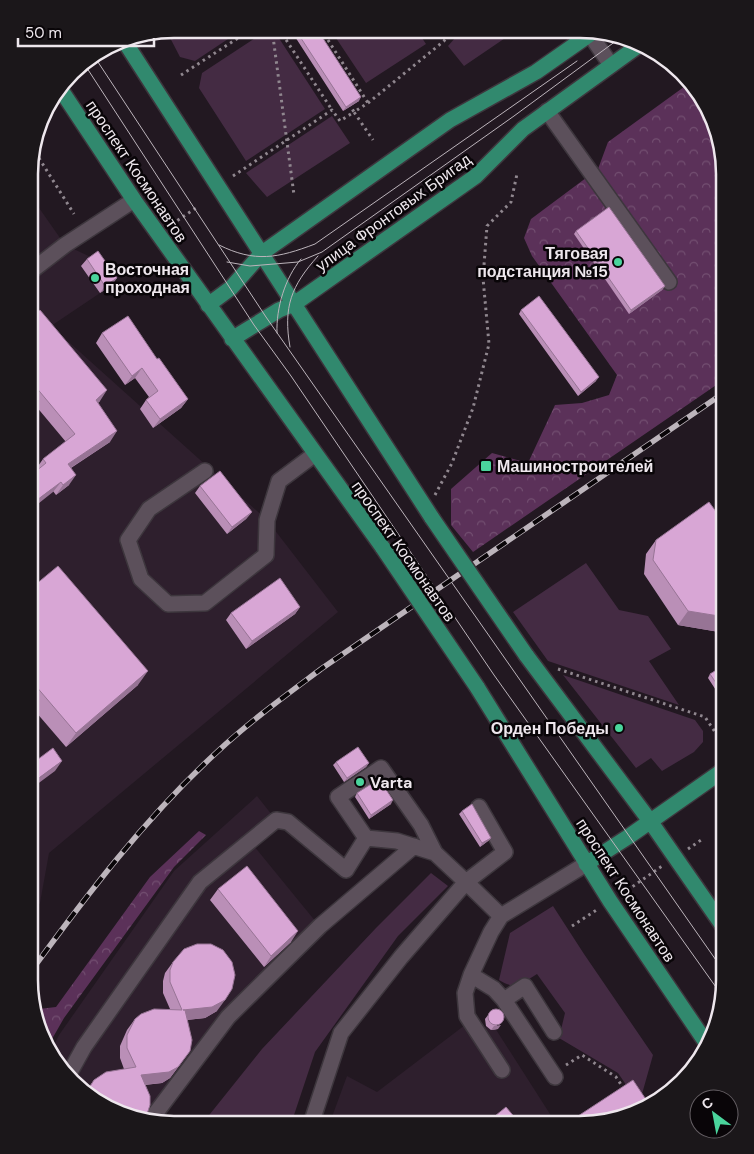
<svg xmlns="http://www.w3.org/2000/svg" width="754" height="1154" font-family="'DM Sans',sans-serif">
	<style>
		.built { fill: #2e1f2d }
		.grass { fill: #442b43 }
		.forest { fill: url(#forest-crowns) }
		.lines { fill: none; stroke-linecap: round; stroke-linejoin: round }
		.minor-casing { stroke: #3d363d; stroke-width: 18 }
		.major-casing { stroke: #3d363d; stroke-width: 18 }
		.path { stroke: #90878f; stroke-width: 3; stroke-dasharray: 2.5 4; stroke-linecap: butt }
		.minor { stroke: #5c505b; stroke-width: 15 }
		.major { stroke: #31896e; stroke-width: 15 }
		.tram { stroke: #bcb4bb; stroke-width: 1 }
		.rail-casing { stroke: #bcb4bb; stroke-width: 5.5 }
		.rail { stroke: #090508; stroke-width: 4; stroke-dasharray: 11; stroke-linecap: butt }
		.major-bridge-casing { stroke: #3d363d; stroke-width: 18; stroke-linecap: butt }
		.major-bridge { stroke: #31896e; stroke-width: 15 }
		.wall { fill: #ba8fb7 }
		.shaded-wall { fill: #977495 }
		.building { fill: #d8a6d5; stroke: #977495 }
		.poi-dot { fill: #4ad49c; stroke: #090508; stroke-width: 2 }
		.labels { text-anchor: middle; stroke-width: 5; stroke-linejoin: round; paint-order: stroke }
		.street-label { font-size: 16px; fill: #eee7ed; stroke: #090508 }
		.poi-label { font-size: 16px; font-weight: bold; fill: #eee7ed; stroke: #090508; text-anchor: start }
		.rim { fill: none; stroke: #eee7ed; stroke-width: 2.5 }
	</style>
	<defs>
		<pattern id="forest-crowns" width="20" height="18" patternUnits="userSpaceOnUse" patternTransform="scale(1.25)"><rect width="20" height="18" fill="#5b3159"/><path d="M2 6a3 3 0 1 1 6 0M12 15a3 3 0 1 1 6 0" fill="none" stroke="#734f71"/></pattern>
	</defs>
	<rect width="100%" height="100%" fill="#221821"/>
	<path class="built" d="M30,195L65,245L93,258L112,285L51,326L267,520L338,612L49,853L40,903L29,920Z
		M257,796L276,820L254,846L325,933L231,1024L154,1124L86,1096L51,1051L59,1035L174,871Z
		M465,1025L495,1028L557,1125H329L347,1076L377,1092Z"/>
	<path class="grass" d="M173,29H243L195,61L180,57L166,30Z
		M269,29H273L325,109L246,161L199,88L202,73Z
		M330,29H416L426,44L366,83Z
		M462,30H517L464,66L448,46Z
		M332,116L350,143L267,197L246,173Z
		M586,563L619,610L648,616L671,649L649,661L679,705L548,661L513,612Z
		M563,675L695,720L703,731V742L694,752L662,771L651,758L636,768Z
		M431,873L448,886L398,936L315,1052L291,1124H202L262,1049L376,928Z
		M553,906L584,954L653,1055L642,1094L633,1095L618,1073L559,1038L565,1013L537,974C522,983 516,991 499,980L510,933Z"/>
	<path class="forest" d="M688,84L714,118L725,173V379L473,552L451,525V489L492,453L528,463L555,405L582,403L609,395L617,375L532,256L524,238L531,219L598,169L608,142Z
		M199,831L206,835L174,867L64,1018L48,1046L40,1036L36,1015L39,1009L56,1007L150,877Z"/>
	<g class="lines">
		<defs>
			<path id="minor" d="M587,30L611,65
				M547,111L669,282
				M30,272L65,245L134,200
				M205,471L149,509L128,540L141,579L168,604L205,603L266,555L267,520L279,481L315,454
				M435,853L421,825L381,768L338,797L366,838L397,841L435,853L466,882L505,852L479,807
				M501,916L491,932L471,975L494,989L504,1000L555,1077
				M471,975L465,993L467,1016L502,1070
				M504,1000L525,986L554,1032
				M69,1074L84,1047L200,882L276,820L288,822L346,870L366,838
				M149,1122L228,1017L320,926L414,846
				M311,1124L341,1033L401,957L466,882L501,916L586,864"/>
			<path id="major" d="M123,39L432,518
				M59,87L134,200L383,548
				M208,305L231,288L262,253L450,120L536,72L596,30
				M232,339L279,310L294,304L476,176L523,129L638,46
				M526,655L650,821L725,929
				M477,687L610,901L707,1044
				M586,864L628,837L725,769"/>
		</defs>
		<use href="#minor" class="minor-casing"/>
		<use href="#major" class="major-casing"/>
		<path class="path" d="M272,29L294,195
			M279,29L332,110
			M321,29L368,103
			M181,75L252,29
			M349,104L354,112L368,103L444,41L451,30
			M32,147L74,214
			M233,176L332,110L340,121L354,112L373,140
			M172,224L199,206
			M435,495L452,463L473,408L489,344L483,278L487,226L511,202L517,174
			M558,669L705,717L719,738
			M688,849L704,838
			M622,894L662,866
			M572,926L598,909
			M566,1065L582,1055L616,1077L624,1089"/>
		<use href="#minor" class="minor"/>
		<use href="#major" class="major"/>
		<path class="tram" d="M94,56L266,317L725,973
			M83,62L254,325L291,376L494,675L723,997
			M219,245C255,263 278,258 315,244L577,61
			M227,262L250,266L298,262L322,252L514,116L620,38
			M277,333C276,308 285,278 301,259
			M290,347C283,307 291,286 318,256"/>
		<defs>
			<path id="rail" d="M29,974C86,896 145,818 217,752C249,722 285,696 321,669L725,392"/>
		</defs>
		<use href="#rail" class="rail-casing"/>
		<use href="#rail" class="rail"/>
		<defs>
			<path id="major-bridge" d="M432,518L526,655
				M383,548L477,687"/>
		</defs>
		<use href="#major-bridge" class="major-bridge-casing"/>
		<use href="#major-bridge" class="major-bridge"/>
	</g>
	<path class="wall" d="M290,29H317L359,101L343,111Z
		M576,231L665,286L662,290L629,314L574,234Z
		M87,259L112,285L100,293L81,266Z
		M521,310L596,381L578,396L519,314Z
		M30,318L100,401L98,403L110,442L71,468L69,485L56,495L36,469L43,459L66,442L30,399Z
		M102,333L157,359L188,399L181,408L153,428L140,409L146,400L149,397L135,378L125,385L96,343Z
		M200,486L252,512L246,519L227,534L195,493Z
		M725,524V633L678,625L644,574L646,554L656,540Z
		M29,590L138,685L66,747L29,704Z
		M300,607L295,614L246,649L226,620L231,613Z
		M725,665V704L708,678L710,674Z
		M336,762L369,763L366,767L344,782L333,765Z
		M357,793L391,804L369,819L355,797Z
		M462,811L491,838L488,841L480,847L459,814Z
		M218,889L291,942L264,967L210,900Z
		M173,962L217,1011L205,1018L187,1020L182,1062L170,1078L162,1083L145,1085V1120L86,1096L84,1094L94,1080L124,1069L120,1058V1046L127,1030L135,1019L170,1009L163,993V981L165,973Z
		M492,1010L498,1029L491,1030L486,1026L485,1019Z
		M572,1120L581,1125H568Z"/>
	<path class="shaded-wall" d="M361,97L359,101L343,111L346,107Z
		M117,278L112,285L100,293L105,286Z
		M665,286L662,290L629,314L631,310Z
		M142,368L135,378L125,385L132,376Z
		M599,377L596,381L578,396L581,392Z
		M107,390L100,401L89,410L96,400Z
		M188,399L181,408L153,428L160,419Z
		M117,431L110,442L61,474L68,464Z
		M76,475L69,485L56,495L63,485Z
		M61,482L53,492L29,511V506Z
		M252,512L246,519L227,534L232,527Z
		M300,607L295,614L246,649L252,641Z
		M688,611L725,617V633L678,625Z
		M148,671L138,685L66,747L76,733Z
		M62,761L55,771L32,788L29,792V787L32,783Z
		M369,763L366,767L344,782L347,778Z
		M393,800L391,804L369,819L371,815Z
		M491,838L488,841L480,847L482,843Z
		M298,931L291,942L264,967L271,956Z
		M225,1000L217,1011L205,1018L176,1021L183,1010Z
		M501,1025L498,1029L491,1030L494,1026Z
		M190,1051L170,1078L162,1083L133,1086L141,1075Z"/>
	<path class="building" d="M295,29H317L361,97L346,107Z
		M609,207L665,286L631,310L576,231Z
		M98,251L117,278L105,286L87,259Z
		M539,296L599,377L581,392L521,310Z
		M40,310L107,390L96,400L117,431L68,464L76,475L63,485L61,482L29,506L30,476L46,463L43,459L75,434L30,380V318Z
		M128,316L157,359L159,358L188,399L160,419L146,400L158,391L142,368L132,376L102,333Z
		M220,471L252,512L232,527L200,486Z
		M709,502L725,524V617L688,611L653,560L656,540Z
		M58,566L148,671L76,733L29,678V590Z
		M280,578L300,607L252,641L231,613Z
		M725,665V696L710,674Z
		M358,747L369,763L347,778L336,762Z
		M53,748L62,761L32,783L33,786L29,789V766Z
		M379,779L393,800L371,815L357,793Z
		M472,804L491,838L482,843L462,811Z
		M247,866L298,931L271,956L218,889Z
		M197,944H211L223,950L232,962L235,975L232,989L225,1000L212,1007L183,1010H185L192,1040L190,1051L178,1067L169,1072L141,1075L150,1096V1105L145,1120L86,1096V1093L94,1080L106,1072L136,1067L127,1048V1035L135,1019L141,1014L154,1009L182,1010L170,982V970L173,962L184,949Z
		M488 1017a8 8 0 1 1 16 0a8 8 0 1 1-16 0Z
		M633,1080L649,1104L636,1114L581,1125H576L572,1120Z
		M506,1107L521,1125H484Z"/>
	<g class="poi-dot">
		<circle cx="618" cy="262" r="5"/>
		<circle cx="95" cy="278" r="5"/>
		<rect x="480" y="460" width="12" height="12" rx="2.5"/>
		<circle cx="619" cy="728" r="5"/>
		<circle cx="360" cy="782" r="5"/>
	</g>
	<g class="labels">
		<g class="street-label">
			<text transform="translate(137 171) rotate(56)" y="6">проспект Космонавтов</text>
			<text transform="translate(393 212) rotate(-36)" y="6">улица Фронтовых Бригад</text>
			<text transform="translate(404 551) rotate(55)" y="6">проспект Космонавтов</text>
			<text transform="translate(626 890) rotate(57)" y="6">проспект Космонавтов</text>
		</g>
		<g class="poi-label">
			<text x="608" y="259" text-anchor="end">Тяговая<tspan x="608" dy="18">подстанция №15</tspan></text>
			<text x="105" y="275">Восточная<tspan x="105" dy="18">проходная</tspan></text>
			<text x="497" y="472">Машиностроителей</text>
			<text x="609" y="734" text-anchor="end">Орден Победы</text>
			<text x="370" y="788">Varta</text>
		</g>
	</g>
	<path d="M0 0H754V1154H0ZM174 38H580A136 136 0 0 1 716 174V980A136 136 0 0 1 580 1116H174A136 136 0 0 1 38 980V174A136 136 0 0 1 174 38Z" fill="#1b171a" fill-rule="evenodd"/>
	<path class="rim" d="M174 38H580A136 136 0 0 1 716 174V980A136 136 0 0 1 580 1116H174A136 136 0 0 1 38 980V174A136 136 0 0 1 174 38Z"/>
	<g transform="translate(714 1114) rotate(328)"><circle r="24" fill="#090508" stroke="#655f64"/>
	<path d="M0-4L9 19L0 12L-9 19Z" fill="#4ad49c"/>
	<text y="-8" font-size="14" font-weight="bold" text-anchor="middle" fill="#eee7ed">С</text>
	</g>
	<path d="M18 38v8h136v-8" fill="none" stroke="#eee7ed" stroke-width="2.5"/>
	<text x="25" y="38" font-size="15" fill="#eee7ed" stroke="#090508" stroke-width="4" paint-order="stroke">50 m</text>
</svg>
